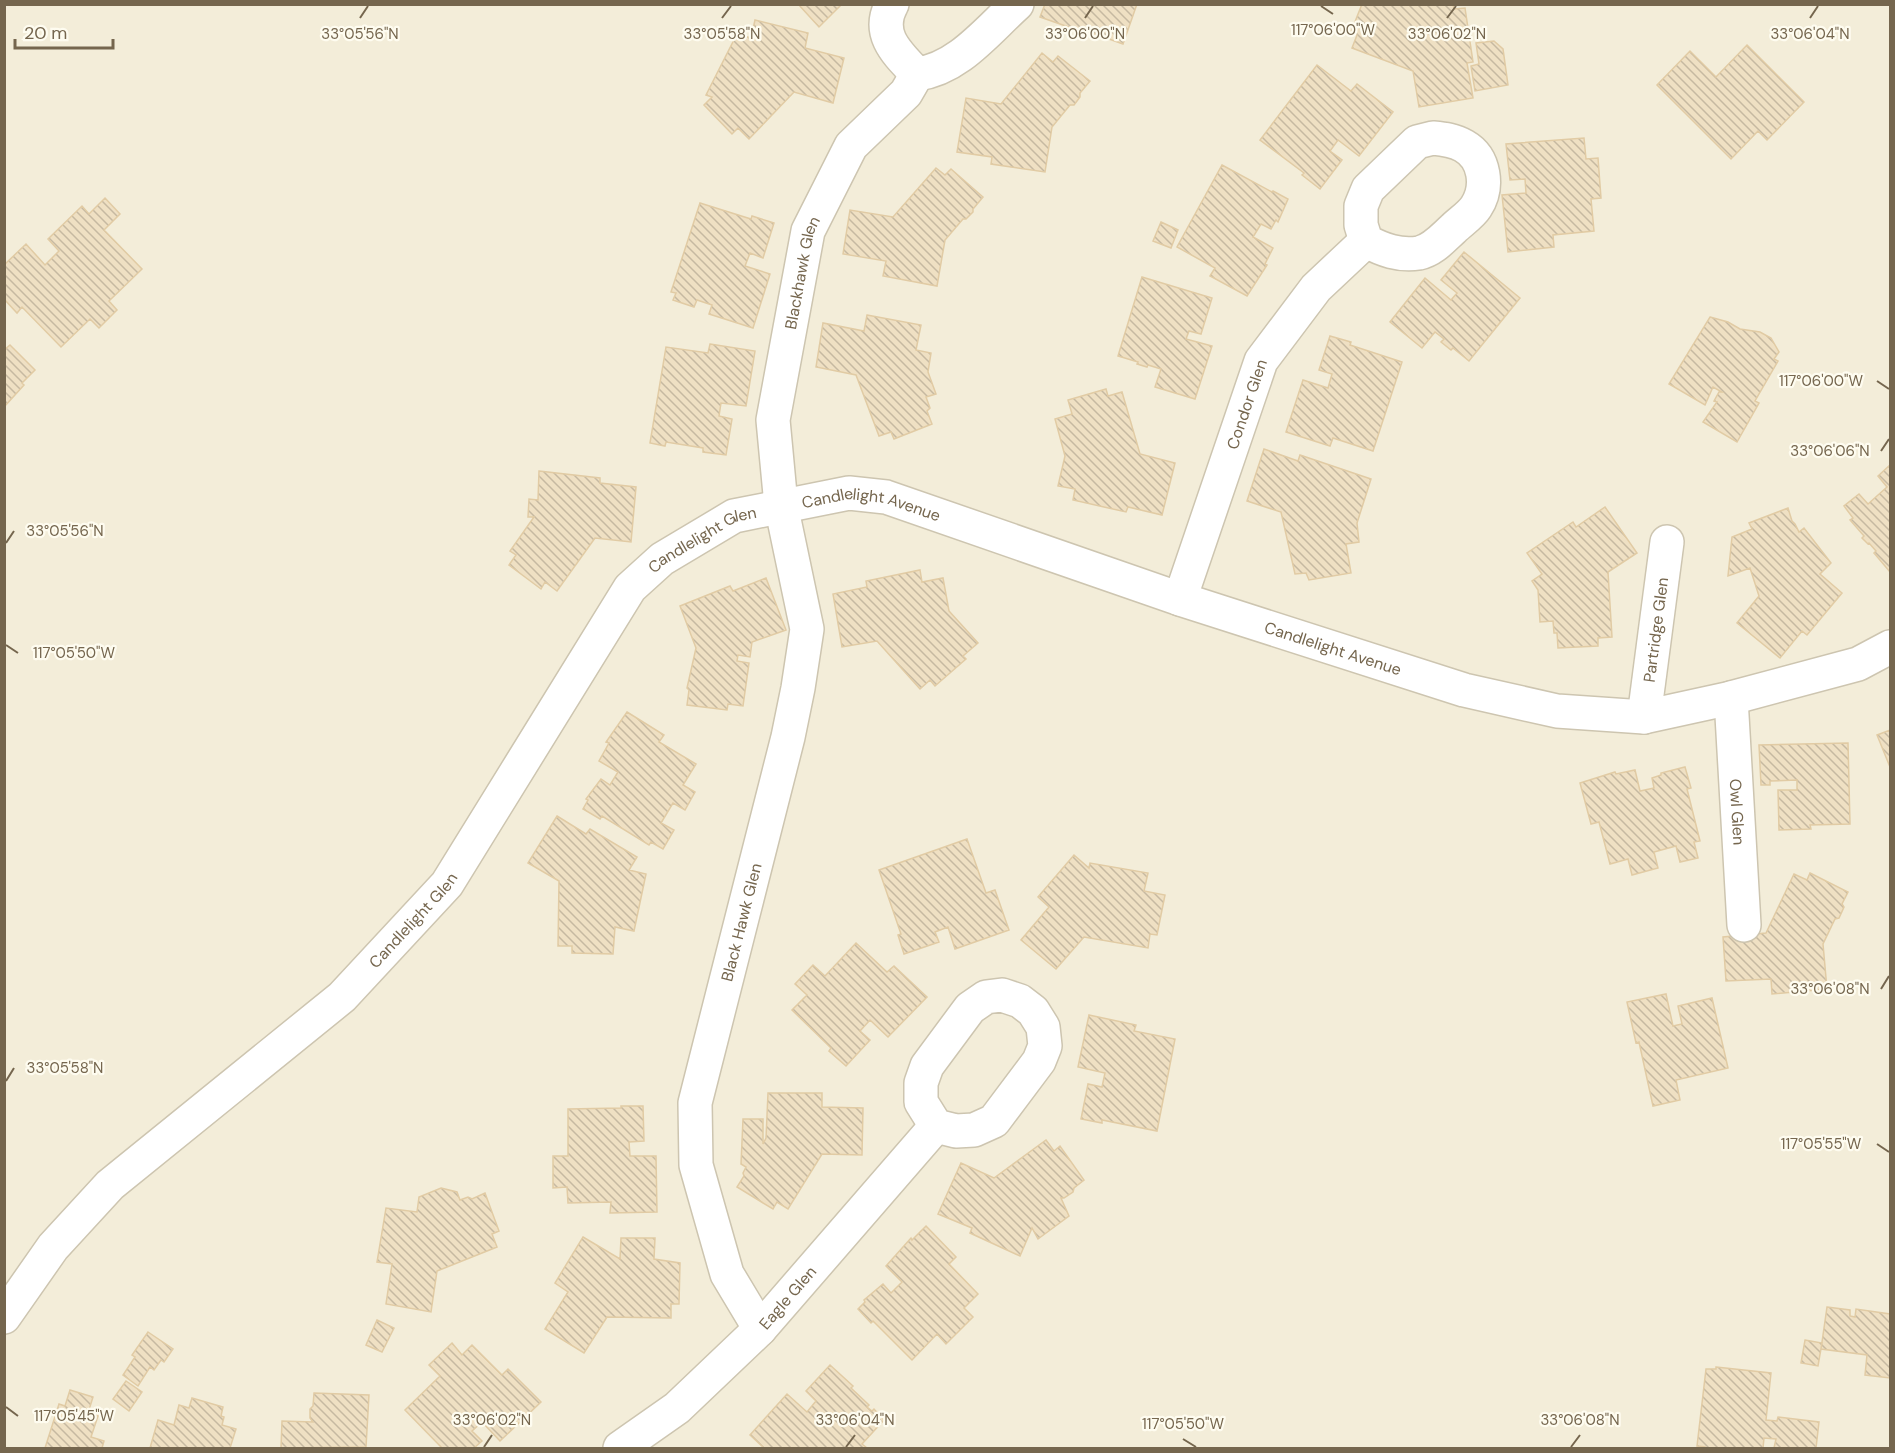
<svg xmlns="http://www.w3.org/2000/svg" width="1895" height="1453" font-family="'DM Sans',sans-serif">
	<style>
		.residential { fill: #f3edd9 }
		.building { fill: url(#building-back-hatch); stroke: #e1cba4; stroke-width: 1.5 }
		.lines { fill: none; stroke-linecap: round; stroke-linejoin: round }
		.street-casing { stroke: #cdc5b0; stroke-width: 36 }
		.street { stroke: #fff; stroke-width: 33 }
		.ticks { fill: none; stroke: #75664e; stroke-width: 2 }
		.labels { text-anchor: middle; stroke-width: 4.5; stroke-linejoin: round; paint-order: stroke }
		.street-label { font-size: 16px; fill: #75664e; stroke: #fefcf0 }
		.ticks-label { font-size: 15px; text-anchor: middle; fill: #75664e; stroke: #fefcf0; stroke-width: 4.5; stroke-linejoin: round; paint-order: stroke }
	</style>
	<defs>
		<pattern id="building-back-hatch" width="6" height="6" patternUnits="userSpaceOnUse" patternTransform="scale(1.5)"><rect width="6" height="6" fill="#efe0c3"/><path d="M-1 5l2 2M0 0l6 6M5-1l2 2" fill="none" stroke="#c6b9a1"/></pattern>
	</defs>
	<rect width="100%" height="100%" fill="#fbf9ea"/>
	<path class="residential" d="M5,5H1890V1448H5Z"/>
	<path class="building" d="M798,4H842L819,27Z
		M1045,4H1137L1123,44L1081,29L1080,31L1040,17Z
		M1362,4H1453L1454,9L1465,8L1473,62L1467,63L1473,98L1419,107L1413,71L1352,48L1357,35L1351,32Z
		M755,20L808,33L805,48L844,58L833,103L794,92L749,139L738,128L732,134L704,105L712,97L706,95L737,34L751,38Z
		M1494,41L1503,49L1508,85L1475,91L1471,66L1479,64L1476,43Z
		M1747,45L1804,102L1767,140L1758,131L1731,159L1657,85L1690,51L1716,77Z
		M1042,53L1053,62L1058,56L1090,81L1080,93V97L1074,105H1070L1052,127L1045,172L991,164L992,157L957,152L966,98L1001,104Z
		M1317,65L1351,91L1357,84L1393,112L1359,156L1338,140L1330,151L1342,160L1320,189L1302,175L1304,173L1260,140Z
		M1584,138L1586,159L1598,158L1601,198L1591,199L1594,231L1553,235L1554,247L1508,252L1502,195L1526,193L1525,179L1510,180L1506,144Z
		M1222,165L1272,192L1273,191L1288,199L1278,222L1276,220L1271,229L1261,224L1253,237L1273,248L1265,264L1267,265L1247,296L1210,276L1215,268L1177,247Z
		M936,168L945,175L951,169L983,197L973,209V212L966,219H963L945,240L937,286L883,276L886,261L843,254L850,210L893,217Z
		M105,198L120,214L104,230L142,269L109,301L117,310L99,328L90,319L61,347L22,307L17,313L4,299V265L26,244L45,265L59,251L48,239L82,206L89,214Z
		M700,203L751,219L752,216L774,223L763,258L750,253L745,266L770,274L753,328L709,314L712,305L697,300L694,307L673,300L676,293L671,292Z
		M1161,222L1178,230L1171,248L1153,241Z
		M1464,252L1520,298L1469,361L1453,348L1451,350L1441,342L1444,339L1435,332L1422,348L1390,322L1425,278L1451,300L1457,293L1441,280Z
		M1142,277L1212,298L1201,334L1189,331L1186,339L1212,346L1195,399L1155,387L1161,369L1148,365L1147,367L1137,364L1138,362L1118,356Z
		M867,315L921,325L916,350L931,353L928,372L936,394L926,397L930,408L927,411L932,424L894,439L891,432L879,436L856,375L816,367L823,323L864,331Z
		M1710,317L1728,322L1740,329L1760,332L1771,338L1779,352L1774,359L1778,361L1755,401L1759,403L1737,442L1703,422L1717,402L1714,401L1719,392H1722L1713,387L1705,405L1669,384Z
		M1330,336L1351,342L1350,345L1402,362L1373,451L1333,438L1330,446L1286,432L1303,380L1328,388L1332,374L1319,370Z
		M710,344L755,351L746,406L721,403L719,416L732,419L726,455L703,452V448L666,442L665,446L650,443L666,347L708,353Z
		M10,345L35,370L22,383L24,385L4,407V350Z
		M1106,389L1108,396L1122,392L1140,454L1175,463L1162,515L1128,507L1126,512L1073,500L1075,489L1058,486L1065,456L1055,419L1072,414L1068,400Z
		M1264,449L1298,461L1300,455L1371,479L1357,523L1359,542L1346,544L1351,573L1309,580L1306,573L1295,574L1281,512L1247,501Z
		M1890,465V572L1874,553L1876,551L1869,543L1868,544L1862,538L1864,536L1850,520L1853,518L1844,506L1859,494L1868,504L1887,487L1878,476Z
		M539,471L600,478V483L636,487L631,542L595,538L557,591L545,582L541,589L509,565L516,555L510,551L534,517H528L529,499L538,500Z
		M1605,507L1637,553L1608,572L1612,637L1598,638V646L1558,648L1557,633H1554L1553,621L1540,622L1538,590L1532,581L1542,574L1527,553L1573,522L1576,527Z
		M1788,508L1792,521L1795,524L1799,532L1804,528L1831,563L1820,574L1842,593L1807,635L1802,631L1780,658L1737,623L1759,596L1750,568L1728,576L1732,537L1752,529L1749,523Z
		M920,570L922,582L943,578L949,611L978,643L963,656L966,659L935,686L930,680L920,689L877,641L842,647L833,594L867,587L866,581Z
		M766,578L786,630L752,642L750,657L738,655L737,661L749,663L743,706L728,704L727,710L687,705L689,690L687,688L696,648L680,606L730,586L733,591Z
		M627,712L664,735L659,742L696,764L683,785L695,792L685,810L673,803L661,823L674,830L663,849L651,842L649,845L602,816L600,819L583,809L588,800L586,799L601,779L610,785L618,772L599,761L609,743L606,742Z
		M1890,730V767L1877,735Z
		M1848,743L1850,824L1810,825L1811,829L1779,830L1778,790H1797V780L1770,781V785H1761L1759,745Z
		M1685,767L1691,788L1687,789L1700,841L1694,842L1698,858L1680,862L1676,846L1654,852L1658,868L1632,875L1628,859L1610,864L1599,822L1591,824L1580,783L1615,772L1616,774L1635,770L1640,791L1654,788L1652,778L1661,775V773Z
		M557,816L586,834L590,829L637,857L629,870L646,874L634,931L615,927L613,954L572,953V946H558L559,881L528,863Z
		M967,839L986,893L995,890L1009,930L955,949L948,927L935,932L939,942L904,954L898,935L901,934L879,870Z
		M1074,855L1089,868L1090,863L1148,873L1144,891L1165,895L1157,935L1150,934L1148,948L1084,937L1056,969L1021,940L1049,907L1038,897Z
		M1810,873L1848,892L1842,904L1844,907L1839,918L1835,919L1823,944L1827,989L1772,994L1771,979L1726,981L1723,937L1766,933L1794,874L1807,880Z
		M856,943L887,972L894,966L927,997L888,1037L870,1020L860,1031L870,1040L846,1066L829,1051L831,1048L792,1010L807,995L795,984L813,965L825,976Z
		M1666,994L1673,1026L1682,1024L1678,1006L1712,998L1728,1068L1676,1080L1680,1100L1653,1106L1639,1042L1636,1043L1627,1002Z
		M1089,1015L1136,1025L1134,1031L1175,1039L1157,1131L1102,1120V1123L1081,1119L1088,1084L1102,1087L1105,1073L1078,1067Z
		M768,1093H822V1107L863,1108L862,1155L822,1154L788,1209L777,1202L773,1209L737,1187L744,1176L743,1173L746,1167L741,1164L743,1119H763V1144L766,1138Z
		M621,1106H643L644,1141L629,1142L630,1156H656L657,1212L610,1213L611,1202L568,1203L567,1187L553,1188V1156H568V1109L621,1108Z
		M1046,1140L1054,1151L1060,1146L1084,1180L1074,1188L1073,1192L1064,1198H1061L1069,1216L1038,1239L1032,1228L1020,1256L970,1233L972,1228L938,1214L961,1163L994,1178Z
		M441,1188L457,1192L460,1200L468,1197L472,1199L485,1193L499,1231L492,1234L497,1247L437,1271L431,1312L386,1304L392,1264L377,1262L386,1208L417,1212L419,1197Z
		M926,1226L956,1257L949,1264L978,1294L964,1308L973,1317L946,1344L937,1334L912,1360L873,1321L871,1323L858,1309L865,1302L864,1300L883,1284L891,1293L902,1282L886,1266L911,1238L912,1240Z
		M583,1237L620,1259L621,1238H655L654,1259L680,1263L679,1304H671V1318L607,1317L584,1353L545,1329L568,1292L555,1283Z
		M1827,1307L1850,1310V1316L1855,1317L1856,1309L1890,1314V1378L1865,1375L1867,1355L1821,1349Z
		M377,1320L394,1328L382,1352L366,1345Z
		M148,1332L173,1349L164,1362L161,1360L154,1370L150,1367L138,1386L123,1375L135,1357L132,1355Z
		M1805,1340L1822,1343L1818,1366L1801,1363Z
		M452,1343L462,1355L472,1345L502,1375L508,1369L541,1402L500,1441L482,1422L472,1431L482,1441L474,1448H442L405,1410L440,1376L429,1365Z
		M830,1365L853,1386L851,1388L869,1405L867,1407L872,1411L874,1409L884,1420L862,1444L867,1448H764L750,1435L787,1394L807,1412L816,1401L806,1391Z
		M1716,1367L1771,1373L1766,1420L1777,1421L1778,1417L1819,1422L1816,1448H1774L1776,1439L1764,1438L1763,1448H1705V1447L1697,1446L1706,1369H1716Z
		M126,1381L142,1392L129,1411L113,1399Z
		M70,1390L93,1397L88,1413L98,1416L91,1437L104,1441L102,1448H45L59,1404L65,1406Z
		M314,1393L369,1395L366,1447L281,1448L282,1421L313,1422L310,1418V1409L313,1406Z
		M192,1398L223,1407L221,1416L224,1417L222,1425L236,1429L230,1448H150L158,1420L174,1425L179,1405L189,1408Z"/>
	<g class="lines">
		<defs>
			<g id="street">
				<path d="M892,4C875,34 898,54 917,74"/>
				<path d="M917,74C958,69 987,31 1017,4"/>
				<path d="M1433,138C1444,139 1454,140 1464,146C1485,158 1489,187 1476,207C1471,215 1460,222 1453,229C1443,238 1433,250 1419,253C1399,256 1383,250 1366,241L1361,225V206L1368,189L1417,142Z"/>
				<path id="s1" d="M1180,599L1261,361L1316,288L1366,241"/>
				<path id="s2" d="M1731,698L1744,925"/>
				<path id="s3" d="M1644,717L1667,542"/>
				<path d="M1002,995L1020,1001L1033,1011L1043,1027L1045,1046L1039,1061L994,1121L974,1130L956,1131L936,1126L921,1102V1083L927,1066L970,1008L986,997Z"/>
				<path id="s4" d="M4,1317L53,1247L110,1185L342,997L447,884L630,588L662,559L734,516L849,493L886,497L1180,599L1464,690L1557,711L1644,717L1731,698L1858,664L1890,647"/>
				<path id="s5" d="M760,1329L727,1274L696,1165L695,1103L788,737L798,688L807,629L781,505L773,420L808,231L851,146L906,93L917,74"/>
				<path id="s6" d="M620,1448L677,1408L760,1329L936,1126"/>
			</g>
		</defs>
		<use href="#street" class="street-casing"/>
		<use href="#street" class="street"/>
	</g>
	<path class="ticks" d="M1321,6L1333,14M360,18L368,6M722,18L731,6M1085,18L1093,6M1447,18L1456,6M1810,18L1818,6M1877,381L1889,389M1881,451L1889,439M6,543L14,531M6,645L18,653M1881,989L1889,976M6,1081L14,1068M1877,1144L1889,1152M6,1407L18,1416M1183,1439L1196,1447M484,1447L492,1435M846,1447L855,1435M1571,1447L1580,1435"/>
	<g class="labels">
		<g class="street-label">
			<text dy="6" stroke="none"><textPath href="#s5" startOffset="1089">Blackhawk Glen</textPath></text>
			<text dy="6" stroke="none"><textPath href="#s1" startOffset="206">Condor Glen</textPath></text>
			<text dy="6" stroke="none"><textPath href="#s4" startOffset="1238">Candlelight Avenue</textPath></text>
			<text dy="6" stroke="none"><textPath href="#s4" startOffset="1059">Candlelight Glen</textPath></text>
			<text dy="6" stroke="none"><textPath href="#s3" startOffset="88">Partridge Glen</textPath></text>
			<text dy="6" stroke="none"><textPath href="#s4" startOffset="1724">Candlelight Avenue</textPath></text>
			<text dy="6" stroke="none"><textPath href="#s2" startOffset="114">Owl Glen</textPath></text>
			<text dy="6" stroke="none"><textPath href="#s4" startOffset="573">Candlelight Glen</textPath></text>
			<text dy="6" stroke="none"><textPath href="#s5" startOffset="426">Black Hawk Glen</textPath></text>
			<text dy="6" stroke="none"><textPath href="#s6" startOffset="226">Eagle Glen</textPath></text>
		</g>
	</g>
	<g class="ticks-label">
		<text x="1333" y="35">117°06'00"W</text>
		<text x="360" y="39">33°05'56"N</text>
		<text x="722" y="39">33°05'58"N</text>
		<text x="1085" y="39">33°06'00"N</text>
		<text x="1447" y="39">33°06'02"N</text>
		<text x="1810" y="39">33°06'04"N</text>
		<text x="1821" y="386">117°06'00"W</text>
		<text x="1830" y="456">33°06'06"N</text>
		<text x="65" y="536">33°05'56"N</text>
		<text x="74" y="658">117°05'50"W</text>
		<text x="1830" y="994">33°06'08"N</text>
		<text x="65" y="1073">33°05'58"N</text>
		<text x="1821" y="1149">117°05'55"W</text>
		<text x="74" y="1421">117°05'45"W</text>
		<text x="492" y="1425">33°06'02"N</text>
		<text x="855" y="1425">33°06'04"N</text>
		<text x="1580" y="1425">33°06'08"N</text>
		<text x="1183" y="1429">117°05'50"W</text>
	</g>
	<rect width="1895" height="1453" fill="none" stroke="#75664e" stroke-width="12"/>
	<path d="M15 39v9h98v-9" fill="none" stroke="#75664e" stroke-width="3"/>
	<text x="24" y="39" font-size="18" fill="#75664e" stroke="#fefcf0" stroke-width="4.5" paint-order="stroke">20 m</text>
</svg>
